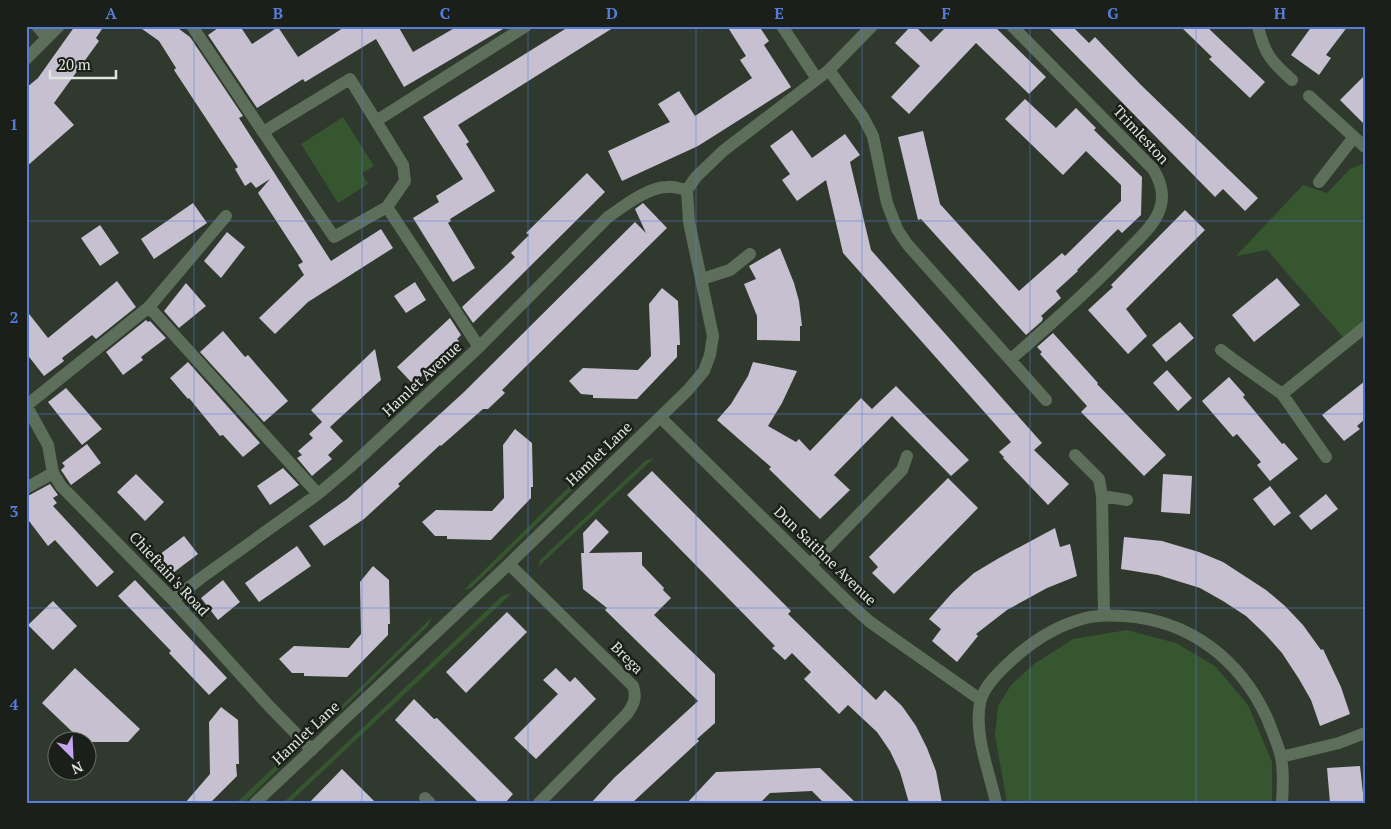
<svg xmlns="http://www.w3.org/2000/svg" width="1391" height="829" font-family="'PT Serif',serif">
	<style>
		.green { fill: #36562f }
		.building { fill: #c6c0d1 }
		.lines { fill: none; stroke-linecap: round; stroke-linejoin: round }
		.service { stroke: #5d6f5a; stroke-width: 12 }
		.minor { stroke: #5d6f5a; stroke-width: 12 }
		.tertiary { stroke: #5d6f5a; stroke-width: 12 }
		.grid { fill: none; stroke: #577cda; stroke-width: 1; stroke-opacity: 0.55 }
		.labels { text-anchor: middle; stroke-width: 5; stroke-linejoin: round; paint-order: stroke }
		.street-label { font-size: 15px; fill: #dfe6de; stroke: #1a1f19 }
		.neatline { fill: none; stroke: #577cda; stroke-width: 2 }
		.grid-label { font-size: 16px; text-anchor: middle; font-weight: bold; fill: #577cda }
	</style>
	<rect width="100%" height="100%" fill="#2f392d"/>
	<path class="green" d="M343,117L374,166L362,173L368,184L338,203L301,144Z
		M1362,164L1365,166V320L1343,337L1267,250L1236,256L1303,185L1327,193L1350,169Z
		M654,458L538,567L540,560L645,461Z
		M578,478L575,487L471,588L464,590Z
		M512,593L289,803H283L502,596Z
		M432,617L428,626L325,726L318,729Z
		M1127,630L1176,643L1215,666L1248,705L1272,762V803H1007L995,735L998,706L1011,685L1034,664L1073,639Z
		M287,755L280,767L244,803H236Z"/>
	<path class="building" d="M75,26H104L96,38L99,41L54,103L74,125L26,167V88L38,78Z
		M138,26H175L190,37L243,116L239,118L331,261L381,229L393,248L308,302L275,334L259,318L304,275L298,265L303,262L258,193L270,179L256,188L251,182L245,186L235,169L238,167L174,70L176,68L159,41Z
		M221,26H240L252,44L278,27L298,57L346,26H398L413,52L458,26H508L404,87L376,39L305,82L303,79L257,108L208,35Z
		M570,26H616L458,125L469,142L466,144L495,191L450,219L451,221L448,223L475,268L453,282L413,218L439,202L436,196L463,179L423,117Z
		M727,26H759L769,41L764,45L791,87L698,146L622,181L608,151L670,122L658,104L679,91L695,116L752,78L740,60L746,56Z
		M911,26H915L931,42L947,26H994L1046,77L1029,94L976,43L909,114L891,97L920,66L895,43Z
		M1047,26H1072L1089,43L1095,37L1141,85L1258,198L1245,211L1223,189L1215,197Z
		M1180,26H1206L1265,82L1250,98L1209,59L1212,57Z
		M1312,26H1348L1326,55L1331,58L1319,75L1291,55Z
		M1365,75V125L1340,100Z
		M1025,99L1056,128L1076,108L1096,128L1094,130L1142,177L1141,215L1122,233L1118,229L1077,270L1078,271L1056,291L1061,298L1041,316L1043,318L1042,321L1026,335L921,219L918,220L898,137L923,131L940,204L1019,291L1062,253L1065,256L1121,201V185L1086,151L1063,175L1005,119Z
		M792,130L812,158L845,134L860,155L850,162L871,250L1042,443L1034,450L1069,484L1048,505L1003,458L1004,457L999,452L1011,442L843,253L826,180L797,201L782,180L790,174L770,146Z
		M587,173L605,192L473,323L462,307L515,257L511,253L529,235L526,233Z
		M193,203L207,223L154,259L141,239Z
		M643,203L667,228L502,390L505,393L488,409H483L441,446L440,445L398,484L400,486L364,519L324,546L309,526L347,499L464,392L635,222L646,233L635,209Z
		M1185,210L1205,230L1126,309L1147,336L1128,354L1088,310L1113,287L1111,285Z
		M100,225L119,253L100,266L81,238Z
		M227,232L245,247L221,278L204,261Z
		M780,248L794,283L799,301L802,326H800V341L757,340V316L744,284L756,279L749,266Z
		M1277,278L1300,305L1254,342L1232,315Z
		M117,281L136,307L96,339L92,335L62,358L64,361L44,376L26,353V310L48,338Z
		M415,282L426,300L406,313L394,296Z
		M186,283L206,306L179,328L164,311Z
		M662,288L678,301L680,345H677V357L637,399L593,398V395L581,394L569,381L583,368L638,370L651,356L649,304Z
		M450,318L461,335L457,339L459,341L413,384L397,367Z
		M146,320L148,322L150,321L166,338L141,357L143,360L123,375L106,352Z
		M1180,322L1194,338L1166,362L1152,345Z
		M223,331L245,357L248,355L288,401L264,422L200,352Z
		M1053,333L1098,383L1097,384L1166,455L1144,476L1081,412L1087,406L1040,354L1042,352L1037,347Z
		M375,349L381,380L330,427L343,441L328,455L332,459L312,476L297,458L302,455L298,451L313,438L309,434L322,422L311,410Z
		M188,362L260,443L243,457L223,435L220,436L189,398L188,399L170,378Z
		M753,362L797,371L782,403L768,426L796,442L799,439L810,451L861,398L872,409L896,386L969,460L951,476L892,416L834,475L850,490L820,519L769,469L771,467L717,420L731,404L748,376Z
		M1167,370L1192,398L1178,411L1153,383Z
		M1229,377L1245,395L1243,397L1282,444L1284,443L1298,459L1270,481L1257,465L1261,462L1237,434L1233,437L1202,401Z
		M1365,381V419L1357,426L1360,429L1344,441L1322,415Z
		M66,388L102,429L82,445L48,402Z
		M515,429L532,443L533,487H531V498L491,540L447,539V536H435L422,522L436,510L492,511L504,498L503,445Z
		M87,444L101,463L71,485L61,470L65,466L62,463Z
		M283,468L299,485L270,505L257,486Z
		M652,471L791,611L788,614L876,700L885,690L902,706L916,726L927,748L936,771L942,803H909L900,772L890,751L877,732L848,705L839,714L804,679L811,672L792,653L785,660L772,648L775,646L627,495Z
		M136,474L164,502L145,521L117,492Z
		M1163,474L1192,476L1190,514L1161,512Z
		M948,478L978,508L894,594L872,573L878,567L869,557Z
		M50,484L58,495L53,498L57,503L53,506L114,572L97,587L55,540L48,546L26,517V497Z
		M1270,486L1291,513L1274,526L1253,499Z
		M1326,494L1338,509L1311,530L1299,516Z
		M596,519L609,532L589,553L642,552V565L664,588L663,590L671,598L654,615L715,674V723L697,739L699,741L632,803H591L614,778L698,701L605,610L607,608L583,589L581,553H584L583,533Z
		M1055,528L1060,547L1070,544L1077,576L1047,588L1007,610L976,634L978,636L957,662L932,641L941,629L929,619L953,592L974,573L999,558Z
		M184,536L198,554L173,573L159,555Z
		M1124,537L1162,541L1199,552L1223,562L1266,590L1285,606L1303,625L1321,650L1323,649L1341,687L1350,714L1320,726L1311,700L1299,679L1282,653L1265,634L1246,616L1223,601L1200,588L1158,575L1121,569Z
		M297,546L311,566L259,602L245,583Z
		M373,566L389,580L390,624H388V635L347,677L304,676V673H292L279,659L294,646L349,648L361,634L360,582Z
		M135,580L227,678L209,695L169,653L171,651L118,596Z
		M223,580L240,602L218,620L201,598Z
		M53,601L77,626L53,650L28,625Z
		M507,612L527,632L466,693L446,672Z
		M75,668L140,729L128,742H83L42,703Z
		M556,668L570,682L575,677L596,699L536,759L514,738L558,694L543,680Z
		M414,699L434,719L437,718L513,794L505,803H479L395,720Z
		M221,707L238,720L239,764H236L237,776L210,803H185L210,774L209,722Z
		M1360,766L1364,803H1330L1327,768Z
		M820,768L856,803H824L812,791L770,793L760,803H687L716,772Z
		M342,769L376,803H309Z"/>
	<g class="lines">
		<path class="service" d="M702,279L730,270L750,254"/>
		<path class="minor" d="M192,26L263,132
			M1258,26C1264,54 1272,62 1292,80
			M47,38L59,26
			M26,59L47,38L37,26
			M829,70L863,117L873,136L887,203L897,229L907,244L1046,400
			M1309,96L1365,147
			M376,121L526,26
			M1319,182L1354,137
			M387,207L334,237L263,132L350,79L403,165L405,181L387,207L479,347
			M149,307L318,494
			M1221,350L1234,360L1282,394L1326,457
			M1011,359C1050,325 1088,291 1124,254C1137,240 1157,224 1161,205C1164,192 1160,180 1153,169L1012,26
			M1282,394L1365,327
			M26,405L48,445L53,473L61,486L173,600L269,706L312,750
			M27,405L149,307L226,216
			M661,418L851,605L870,622L981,700
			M1075,455L1099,479L1102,496L1104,616
			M26,488L53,473
			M1102,496L1127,500
			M509,564L633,686C637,698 634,704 627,714L539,803
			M810,565L902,470L907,456
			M173,600L201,578L318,494L350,467L479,347L608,217C624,206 648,187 667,187C674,186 681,189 687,190
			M1281,757L1339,743L1365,733
			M425,798L430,803
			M996,803C989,770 974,736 980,703C983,686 1002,669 1014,658C1032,642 1055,627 1079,620C1092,615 1110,615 1124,616C1189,620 1240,659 1267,718C1272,731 1278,744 1281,757C1284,772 1283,788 1282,803"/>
		<path class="tertiary" d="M782,26L817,79
			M255,803L509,564L688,390L704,371L710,355L713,336L689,222L687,190L696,177L723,151L829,70L872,26"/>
	</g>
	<path class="grid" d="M194,26V803M362,26V803M528,26V803M696,26V803M862,26V803M1030,26V803M1196,26V803M26,221H1365M26,414H1365M26,608H1365"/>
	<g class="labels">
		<g class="street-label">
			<text transform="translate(1141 135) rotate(47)" y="5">Trimleston</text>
			<text transform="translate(422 379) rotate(-43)" y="5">Hamlet Avenue</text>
			<text transform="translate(599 454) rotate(-44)" y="5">Hamlet Lane</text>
			<text transform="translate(825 556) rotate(44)" y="5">Dun Saithne Avenue</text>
			<text transform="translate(169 574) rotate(47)" y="5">Chieftain's Road</text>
			<text transform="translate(627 658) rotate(45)" y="5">Brega</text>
			<text transform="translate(306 733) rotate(-43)" y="5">Hamlet Lane</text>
		</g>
	</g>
	<rect width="1391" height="829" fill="none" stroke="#1a1f19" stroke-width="55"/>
	<g transform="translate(72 756) rotate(156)"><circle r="24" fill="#1a1f19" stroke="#696f68"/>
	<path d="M0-4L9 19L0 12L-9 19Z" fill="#c6a6f0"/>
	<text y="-8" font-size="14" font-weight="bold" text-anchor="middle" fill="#dfe6de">N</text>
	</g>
	<path d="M50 70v8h66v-8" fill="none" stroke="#dfe6de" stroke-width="2.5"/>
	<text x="58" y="70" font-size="15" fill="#dfe6de" stroke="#1a1f19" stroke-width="4" paint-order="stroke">20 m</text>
	<rect x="28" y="28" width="1336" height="774" class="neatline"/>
	<g class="grid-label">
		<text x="111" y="19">A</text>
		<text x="278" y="19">B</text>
		<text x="445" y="19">C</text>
		<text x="612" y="19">D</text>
		<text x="779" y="19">E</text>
		<text x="946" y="19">F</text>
		<text x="1113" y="19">G</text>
		<text x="1280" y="19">H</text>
		<text x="14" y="130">1</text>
		<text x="14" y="323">2</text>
		<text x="14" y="517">3</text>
		<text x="14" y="710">4</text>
	</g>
</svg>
